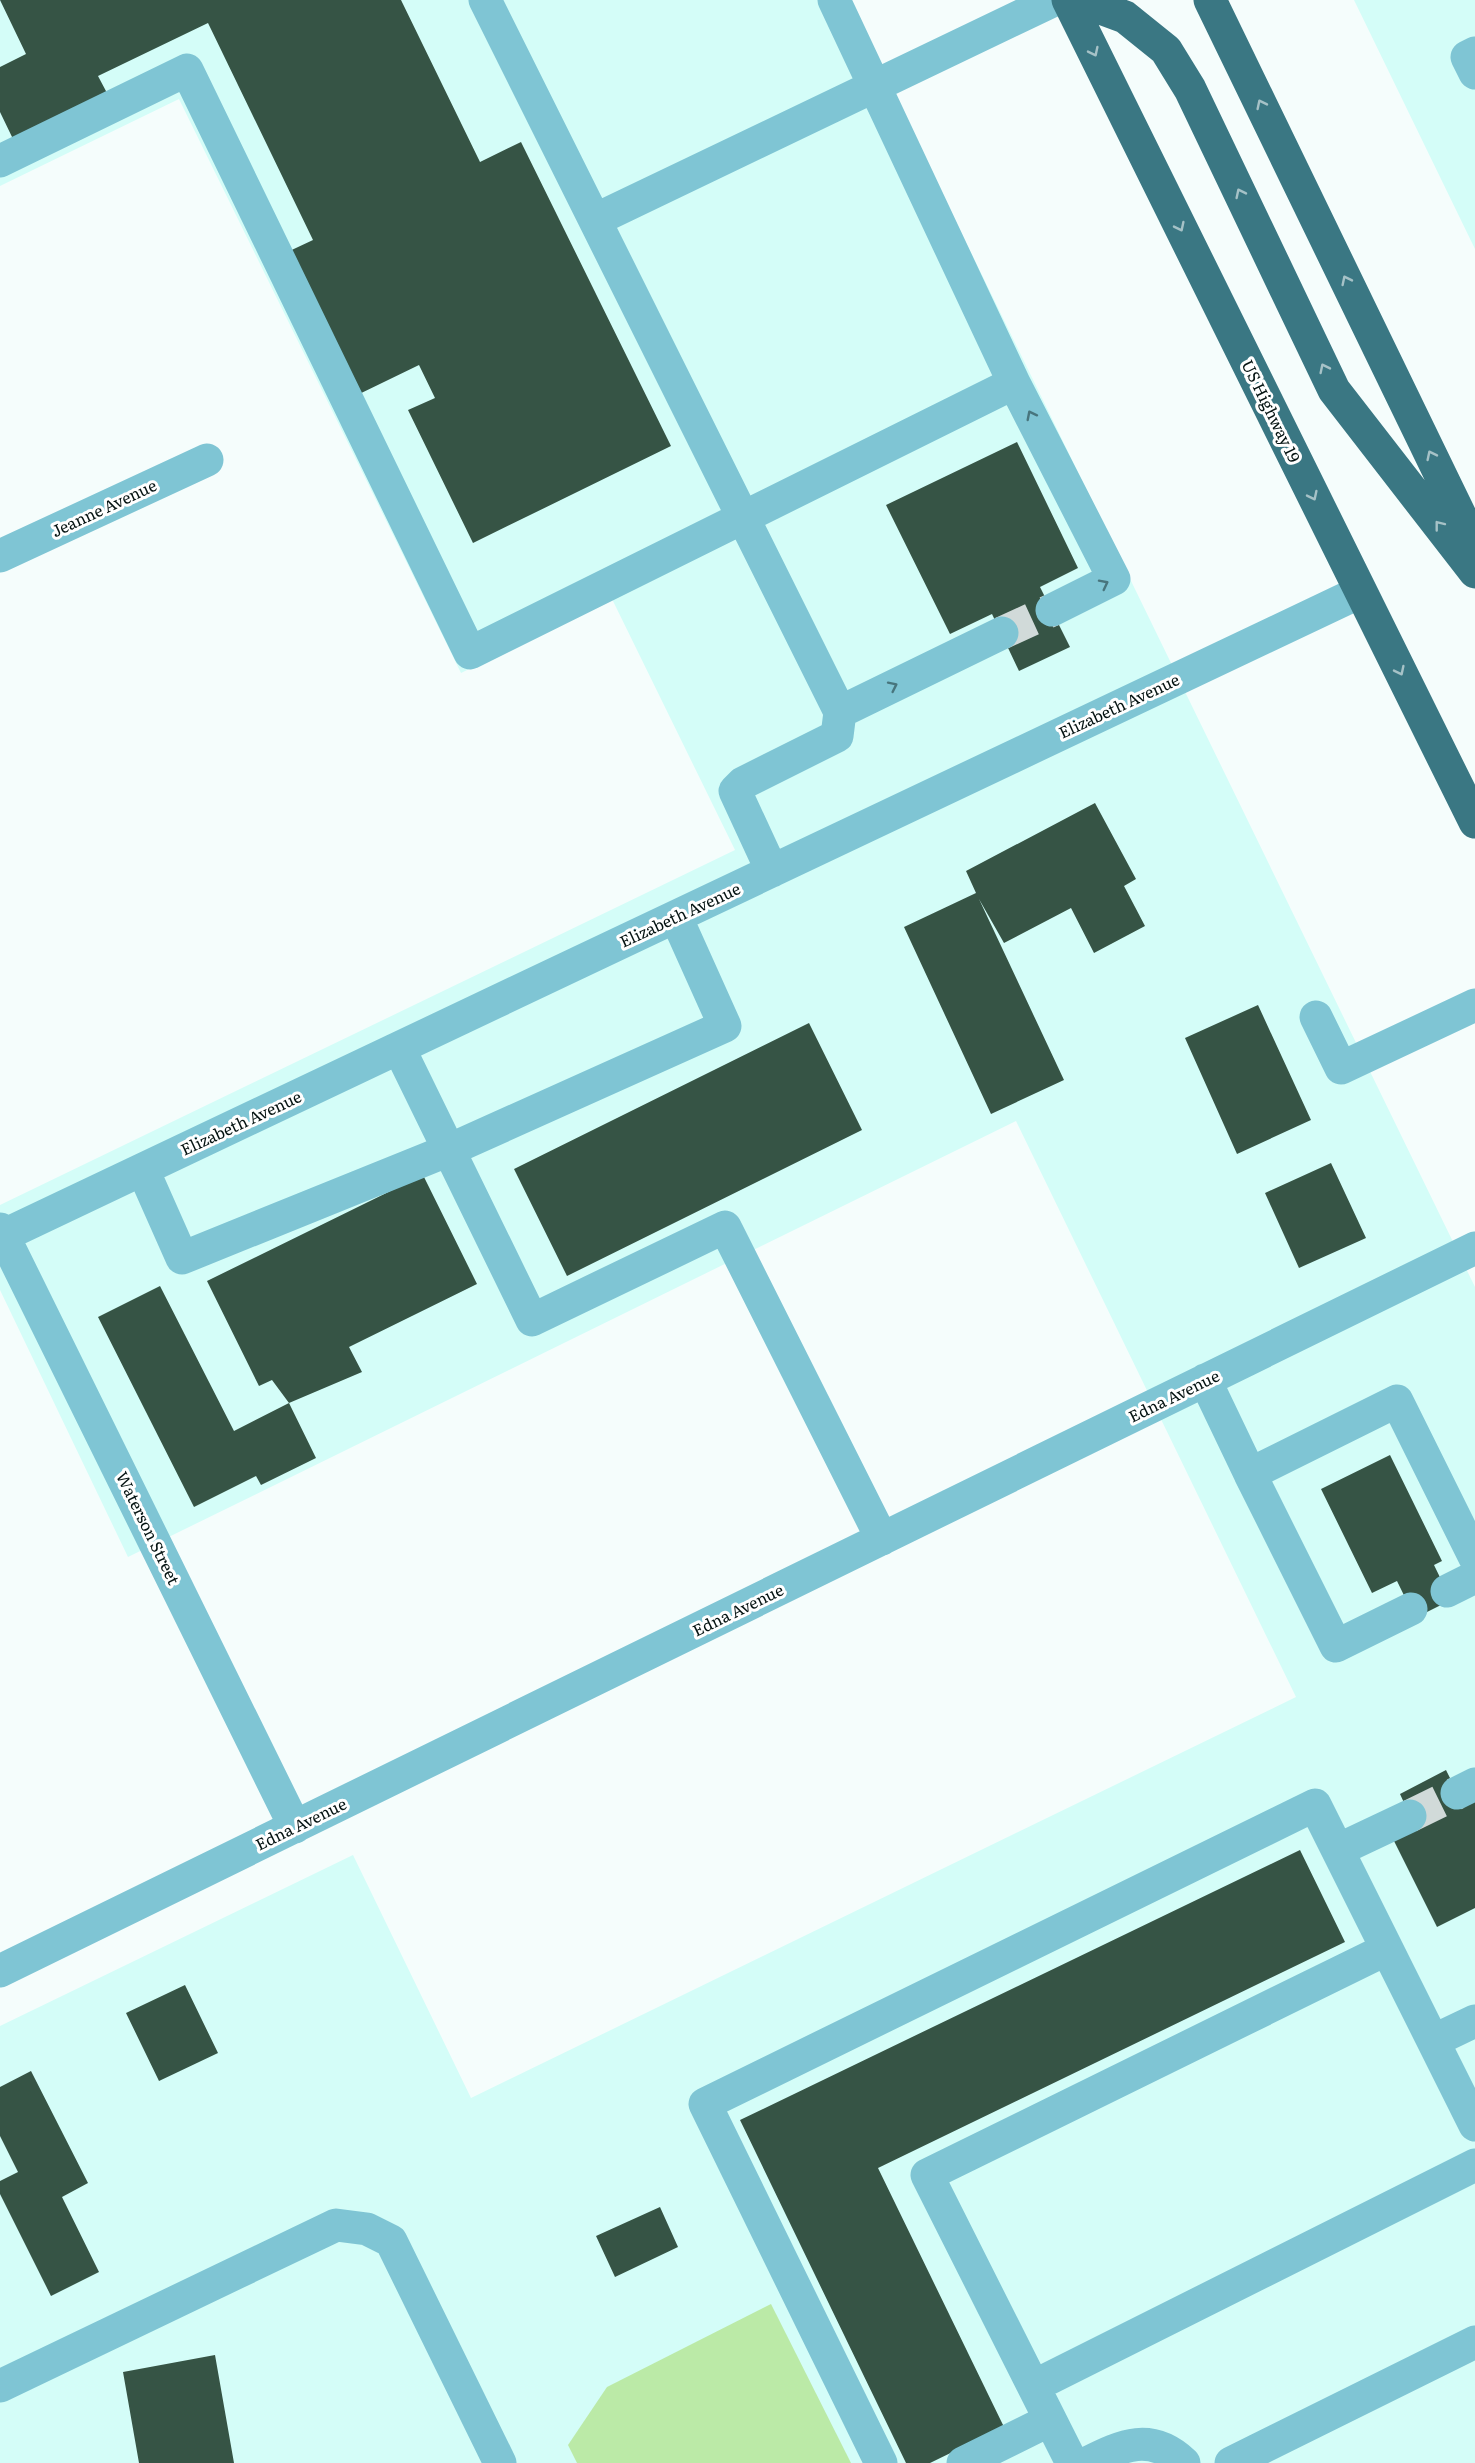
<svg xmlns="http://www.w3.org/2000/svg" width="1475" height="2463" font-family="Literata,serif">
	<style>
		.built { fill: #d4fdf8 }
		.green { fill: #bbeaa7 }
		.building { fill: #365445 }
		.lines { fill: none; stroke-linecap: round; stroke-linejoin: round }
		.minor-tunnel { stroke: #d1dad9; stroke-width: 33; stroke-dasharray: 33 16; stroke-linecap: butt }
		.minor { stroke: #7fc5d4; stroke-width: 33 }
		.highway { stroke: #3a7783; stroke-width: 33 }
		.oneway { stroke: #a6c2c7 }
		.oneway2 { stroke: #48757d }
		.labels { text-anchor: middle; stroke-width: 6; stroke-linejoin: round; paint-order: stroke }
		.street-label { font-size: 16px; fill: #051312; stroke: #fff }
	</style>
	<rect width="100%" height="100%" fill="#f5fdfc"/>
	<path class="built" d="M0,0H848L1475,1287V2463H0V2026L353,1855L471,2098L1296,1697L1016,1121L128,1557L0,1290V1205L735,850L612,599L461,673L179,99L0,186Z
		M1354,0H1475V249Z"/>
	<path class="green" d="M771,2304L851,2463H577L568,2445L607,2387Z"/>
	<path class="building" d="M0,0H401L480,162L521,142L671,446L473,543L408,410L435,398L419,365L351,398L281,255L313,240L208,23L98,76L107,93L13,139L0,112V67L26,54Z
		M1017,442L1078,568L1040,587L1070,647L1019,671L992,614L950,634L886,505Z
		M1095,803L1136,879L1124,886L1145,926L1094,953L1071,908L1004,943L979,899L1064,1080L991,1114L904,927L976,893L966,871Z
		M1258,1005L1311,1120L1237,1154L1185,1038Z
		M809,1023L862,1130L567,1276L514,1169Z
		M1331,1163L1366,1238L1299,1268L1265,1193Z
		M423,1175L477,1284L349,1347L362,1372L289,1403L316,1458L261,1485L256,1476L194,1507L98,1317L160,1286L234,1431L289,1403L272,1380L259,1386L207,1281Z
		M1390,1455L1442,1561L1434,1565L1451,1600L1415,1618L1397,1581L1372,1593L1321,1489Z
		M1446,1770L1462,1802L1475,1796V1908L1437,1927L1392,1837L1410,1816L1400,1794Z
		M1300,1850L1345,1942L878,2168L1004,2427L930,2463H906L740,2120Z
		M185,1985L218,2053L159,2081L126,2013Z
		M31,2071L88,2183L62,2197L99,2272L51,2296L0,2194V2181L18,2172L0,2136V2087Z
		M660,2207L678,2247L615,2277L596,2236Z
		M215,2355L234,2463H139L123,2372Z"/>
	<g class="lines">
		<path class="minor-tunnel" d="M1002,633L1052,610
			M1410,1816L1457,1793"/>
		<path class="minor" d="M485,0L840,712L837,736L743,783L735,791L772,871
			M1475,53L1467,57L1475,73
			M0,161L187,70L470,653L1014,383L834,0
			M595,220L1054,0
			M1014,383L1114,579L1052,610
			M0,556L207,460
			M840,712L1002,633
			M1316,1017L1341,1068L1475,1005
			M399,1048L532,1320L725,1227L882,1539
			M143,1170L182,1258L449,1150L725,1026L676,917
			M0,1229L295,1827
			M0,1237L1360,592
			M1205,1380L1250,1474
			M1447,1591L1475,1577
			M1411,1609L1336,1646L1250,1474L1397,1401L1475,1558
			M1457,1793L1475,1784
			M1338,1850L1410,1816
			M0,1971L1475,1248
			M1433,2041L1475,2021
			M0,2386L336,2225L367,2229L391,2241L500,2463
			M1034,2386L1475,2165
			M881,2463L705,2104L1315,1805L1387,1949
			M963,2463L1050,2420
			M1072,2463L927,2175L1387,1949L1475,2125
			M1087,2463C1123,2445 1151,2432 1184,2463
			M1231,2463L1475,2342"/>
		<path class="highway" d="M1068,0L1475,822
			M1079,0L1125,17L1166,50L1190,89L1334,390L1475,572
			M1210,0L1475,546"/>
	</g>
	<defs><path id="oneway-chevron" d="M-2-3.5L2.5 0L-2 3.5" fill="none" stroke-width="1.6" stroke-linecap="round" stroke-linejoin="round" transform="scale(1.5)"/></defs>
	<g class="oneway">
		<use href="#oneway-chevron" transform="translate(1094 52) rotate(64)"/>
		<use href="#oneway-chevron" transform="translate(1261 104) rotate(-116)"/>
		<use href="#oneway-chevron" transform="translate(1240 193) rotate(-116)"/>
		<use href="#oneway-chevron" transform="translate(1180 227) rotate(64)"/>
		<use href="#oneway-chevron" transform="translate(1346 280) rotate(-116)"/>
		<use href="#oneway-chevron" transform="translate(1324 368) rotate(-116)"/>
		<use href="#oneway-chevron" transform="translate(1431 455) rotate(-116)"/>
		<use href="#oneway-chevron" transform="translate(1313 496) rotate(64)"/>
		<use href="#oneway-chevron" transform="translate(1439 525) rotate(-128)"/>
		<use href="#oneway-chevron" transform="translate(1400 671) rotate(64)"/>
	</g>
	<g class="oneway2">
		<use href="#oneway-chevron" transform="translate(1031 415) rotate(-117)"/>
		<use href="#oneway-chevron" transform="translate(1104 584) rotate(-27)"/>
		<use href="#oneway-chevron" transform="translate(893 686) rotate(-26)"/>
	</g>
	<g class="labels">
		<g class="street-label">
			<text transform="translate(1271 411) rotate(64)" y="6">US Highway 19</text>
			<text transform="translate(104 508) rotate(-25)" y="6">Jeanne Avenue</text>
			<text transform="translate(1119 706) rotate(-25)" y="6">Elizabeth Avenue</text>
			<text transform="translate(680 915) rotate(-25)" y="6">Elizabeth Avenue</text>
			<text transform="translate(241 1123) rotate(-25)" y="6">Elizabeth Avenue</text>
			<text transform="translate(1174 1396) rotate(-26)" y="6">Edna Avenue</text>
			<text transform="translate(148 1528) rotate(64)" y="6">Waterson Street</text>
			<text transform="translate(738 1610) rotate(-26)" y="6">Edna Avenue</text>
			<text transform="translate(301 1824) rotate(-26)" y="6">Edna Avenue</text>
		</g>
	</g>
</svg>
